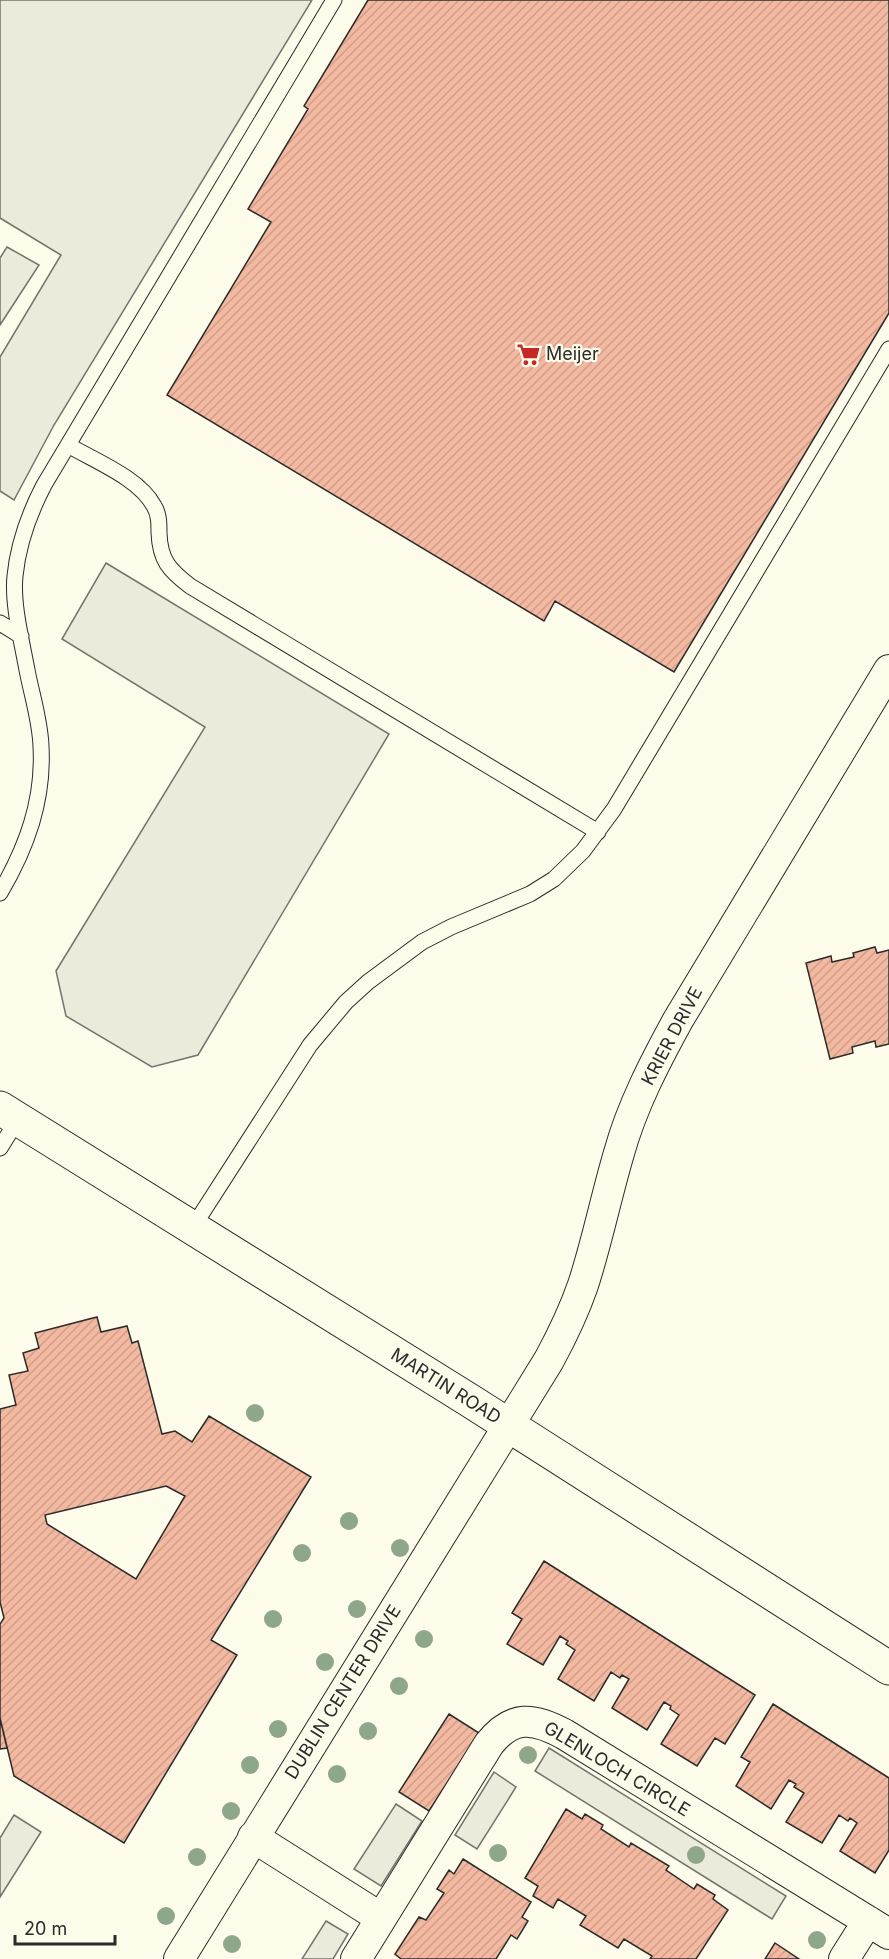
<svg xmlns="http://www.w3.org/2000/svg" width="889" height="1959" font-family="Inter,sans-serif">
	<style>
		.parking { fill: #eceadb; stroke: #74746e; stroke-width: 1.5 }
		.building { fill: url(#building-hatch); stroke: #2b2b2b; stroke-width: 1.5; fill-rule: evenodd }
		.lines { fill: none; stroke-linecap: round; stroke-linejoin: round }
		.service-casing { stroke: #2b2b2b; stroke-width: 17 }
		.minor-casing { stroke: #2b2b2b; stroke-width: 32 }
		.tertiary-casing { stroke: #2b2b2b; stroke-width: 35 }
		.service { stroke: #fdfbea; stroke-width: 15 }
		.minor { stroke: #fdfbea; stroke-width: 30 }
		.tertiary { stroke: #fdfbea; stroke-width: 33 }
		.tree { fill: #8ea78a }
		.labels { text-anchor: middle; stroke-width: 4.5; stroke-linejoin: round; paint-order: stroke }
		.poi-label { font-size: 18px; fill: #2b2b2b; stroke: #fdfbea; text-anchor: start }
		.street-label { font-size: 18px; fill: #2b2b2b; stroke: #fdfbea }
	</style>
	<defs>
		<pattern id="building-hatch" width="6" height="6" patternUnits="userSpaceOnUse" patternTransform="scale(1.5)"><rect width="6" height="6" fill="#f2b8a0"/><path d="M-1 1l2-2M0 6l6-6M5 7l2-2" fill="none" stroke="#d09e8a"/></pattern>
	</defs>
	<rect width="100%" height="100%" fill="#fdfbea"/>
	<path class="parking" d="M0,0H312L54,425L14,500L0,491V357L61,255L0,218Z
		M7,247L39,265L0,325V258Z
		M106,563L389,734L198,1055L152,1067L66,1016L56,971L205,727L62,639Z
		M549,1748L786,1896L772,1919L535,1771Z
		M494,1772L516,1787L477,1849L455,1835Z
		M396,1804L422,1821L381,1886L354,1869Z
		M14,1815L41,1832L0,1897V1838Z
		M326,1921L348,1934L333,1959H302Z"/>
	<path class="building" d="M368,0H889V313L674,672L555,601L544,621L167,395L271,222L248,209L308,109L304,106Z
		M875,947L877,953L889,950V1044L876,1047L875,1041L852,1047L853,1053L830,1059L806,963L831,956L832,962L854,957L853,953Z
		M97,1317L101,1332L127,1326L132,1343L138,1341L162,1434L175,1431L192,1442L209,1416L311,1477L211,1640L237,1655L124,1843L14,1776L0,1718V1624L4,1618L0,1602V1409L16,1405L9,1375L28,1371L23,1353L39,1348L35,1333ZM166,1486L185,1496L136,1579L47,1524L45,1515Z
		M544,1561L755,1695L725,1744L715,1738L697,1766L661,1744L679,1715L670,1709L671,1706L664,1702L647,1730L612,1708L629,1679L622,1675L620,1678L611,1672L594,1701L558,1679L575,1650L566,1644L568,1641L560,1636L543,1665L507,1644L522,1619L512,1613Z
		M773,1704L889,1778V1850L875,1873L840,1851L857,1823L850,1818L848,1821L839,1815L822,1843L786,1822L804,1793L794,1787L796,1784L789,1780L771,1809L736,1786L750,1762L741,1757Z
		M449,1714L479,1733L429,1811L399,1792Z
		M0,1718L7,1748L0,1749Z
		M566,1809L582,1819L585,1814L603,1825L601,1829L629,1847L631,1843L669,1866L666,1870L694,1889L697,1884L715,1895L713,1899L728,1910L696,1959H650L652,1956L624,1939L618,1948L580,1925L586,1916L558,1899L553,1908L533,1896L538,1886L525,1878Z
		M463,1859L531,1902L522,1917L528,1921L517,1939L511,1935L496,1959H401L395,1954L419,1917L426,1920L444,1893L437,1889L449,1870L454,1874Z
		M775,1943L799,1959H765Z"/>
	<g class="lines">
		<defs>
			<path id="service" d="M68,445C95,461 139,478 154,506C159,514 159,523 159,533C160,560 169,570 190,586L598,832
				M0,623L21,636
				M0,893C27,847 44,800 41,746C40,720 32,696 27,670C22,642 12,604 15,576C18,545 30,512 44,485L334,0
				M0,1148L18,1119
				M193,1227L310,1045L346,1002L368,982L422,942L451,927L530,894L554,879L583,851L614,809L889,349"/>
			<path id="minor" d="M253,1837L381,1918
				M179,1959L549,1360C562,1336 574,1311 583,1285C597,1242 606,1197 619,1153C632,1106 655,1062 678,1020L889,670
				M356,1959L489,1744C512,1715 533,1717 564,1734L889,1934
				M844,1959L868,1921"/>
			<path id="tertiary" d="M0,1108L469,1400L889,1668"/>
		</defs>
		<use href="#service" class="service-casing"/>
		<use href="#minor" class="minor-casing"/>
		<use href="#tertiary" class="tertiary-casing"/>
		<use href="#service" class="service"/>
		<use href="#minor" class="minor"/>
		<use href="#tertiary" class="tertiary"/>
	</g>
	<g class="tree">
		<circle cx="255" cy="1413" r="9"/>
		<circle cx="349" cy="1521" r="9"/>
		<circle cx="400" cy="1548" r="9"/>
		<circle cx="302" cy="1553" r="9"/>
		<circle cx="357" cy="1609" r="9"/>
		<circle cx="273" cy="1619" r="9"/>
		<circle cx="424" cy="1639" r="9"/>
		<circle cx="325" cy="1662" r="9"/>
		<circle cx="399" cy="1686" r="9"/>
		<circle cx="278" cy="1729" r="9"/>
		<circle cx="368" cy="1731" r="9"/>
		<circle cx="528" cy="1755" r="9"/>
		<circle cx="250" cy="1765" r="9"/>
		<circle cx="337" cy="1774" r="9"/>
		<circle cx="231" cy="1811" r="9"/>
		<circle cx="498" cy="1853" r="9"/>
		<circle cx="696" cy="1855" r="9"/>
		<circle cx="197" cy="1857" r="9"/>
		<circle cx="166" cy="1916" r="9"/>
		<circle cx="817" cy="1940" r="9"/>
		<circle cx="232" cy="1944" r="9"/>
	</g>
	<defs>
		<symbol id="supermarket-bare" viewBox="-9 -9 18 18"><path d="M-6-5.5h2.5l.6 2H6L4.5 2H-2.5L-4.4-4H-6ZM-1.5 3.2a1.3 1.3 0 1 0 .1 0ZM3 3.2a1.3 1.3 0 1 0 .1 0Z" fill="#c62828" stroke="#fdfbea" stroke-width="2.5" paint-order="stroke"/></symbol>
	</defs>
	<g fill-rule="evenodd">
		<use href="#supermarket-bare" x="512" y="338" width="33" height="33"/>
	</g>
	<g class="labels">
		<g class="poi-label">
			<text x="546" y="360">Meijer</text>
		</g>
		<g class="street-label">
			<text transform="translate(672 1036) rotate(-62)" y="6">KRIER DRIVE</text>
			<text transform="translate(446 1386) rotate(32)" y="6">MARTIN ROAD</text>
			<text transform="translate(343 1692) rotate(-58)" y="6">DUBLIN CENTER DRIVE</text>
			<text transform="translate(617 1769) rotate(31)" y="6">GLENLOCH CIRCLE</text>
		</g>
	</g>
	<path d="M15 1935v9h100v-9" fill="none" stroke="#2b2b2b" stroke-width="3"/>
	<text x="24" y="1935" font-size="18" fill="#2b2b2b" stroke="#fdfbea" stroke-width="4.5" paint-order="stroke">20 m</text>
</svg>
